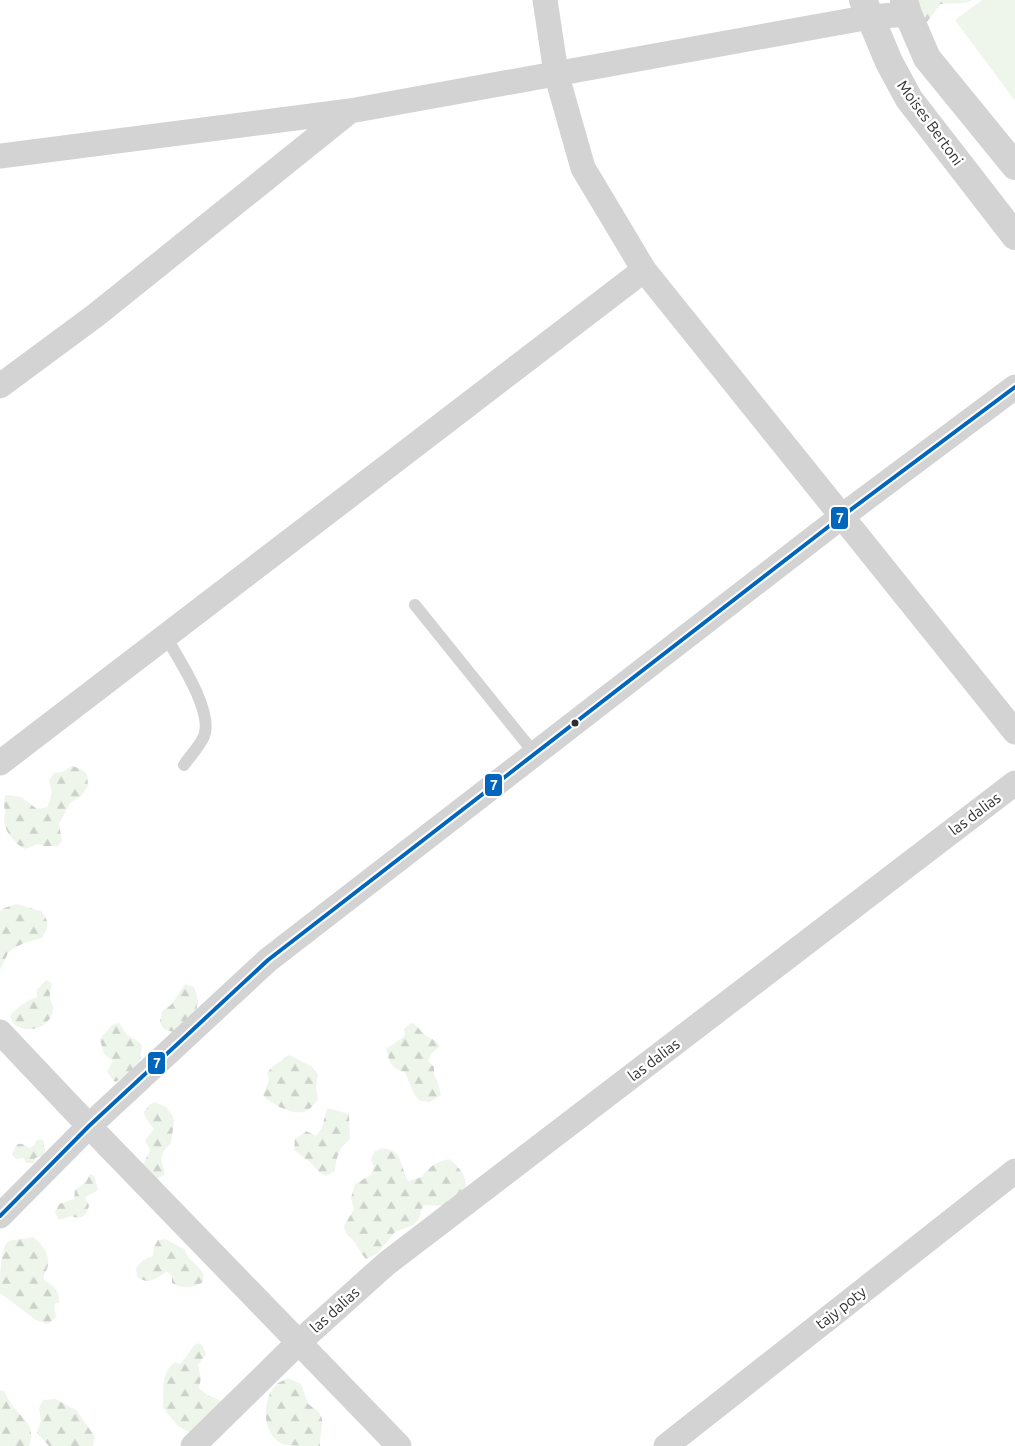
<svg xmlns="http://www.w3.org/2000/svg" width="1015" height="1446" font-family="Ubuntu,sans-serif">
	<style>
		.forest { fill: url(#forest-firs) }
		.garden { fill: #eef5eb }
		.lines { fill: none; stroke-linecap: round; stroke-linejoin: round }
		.service { stroke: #d3d3d3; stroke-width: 12 }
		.minor { stroke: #d3d3d3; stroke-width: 25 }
		.tertiary { stroke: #d3d3d3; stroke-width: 28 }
		.bus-1-casing { stroke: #fff; stroke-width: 8 }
		.bus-1 { stroke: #0065bd; stroke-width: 4 }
		.bus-dot { fill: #2e2e2e; stroke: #fff; stroke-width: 2 }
		.labels { text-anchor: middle; stroke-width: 5; stroke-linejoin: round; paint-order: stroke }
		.street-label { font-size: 15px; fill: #2e2e2e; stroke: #fff }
		.line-badge { stroke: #fff; stroke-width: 2 }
		.badge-label { font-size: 14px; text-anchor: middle; font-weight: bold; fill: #fff }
	</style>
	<defs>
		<pattern id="forest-firs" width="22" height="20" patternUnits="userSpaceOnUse" patternTransform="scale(1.25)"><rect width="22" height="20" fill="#eef5eb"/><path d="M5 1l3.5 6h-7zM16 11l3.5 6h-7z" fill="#ccd2ca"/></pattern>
	</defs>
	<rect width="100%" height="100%" fill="#fff"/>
	<path class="forest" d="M912,0H973L965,3L940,4L920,32Z
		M72,766L81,769L87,774L88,786L81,796L70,803L59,824L62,841L58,846H43L38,844L25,849C14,843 5,833 4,819C4,816 5,814 5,811C4,804 3,802 6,795L21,797L37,809L47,807C53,797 52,791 49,780L54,773L62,772Z
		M16,904L41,911C50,923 49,925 42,938L24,943L14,948L8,953L0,970V912L2,909Z
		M46,980L52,983C51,988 49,994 50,999C51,1003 54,1007 53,1010C51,1023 39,1030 27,1029C17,1028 13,1025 10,1016C18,1007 25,1001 37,997V990Z
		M185,984L194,987L198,1000L194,1026L176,1033L164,1029L160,1022L162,1011L171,1005Z
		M119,1023L127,1035L135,1039L142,1045L140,1061L125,1077L115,1082L107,1072L113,1061L104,1054L100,1039L112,1025Z
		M411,1023C418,1025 418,1029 424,1034C431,1040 433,1037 440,1046L432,1053L428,1061L434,1067V1075L438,1082L441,1095L430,1102L420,1101L414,1094L405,1072C390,1068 390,1063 386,1049L405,1036L404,1029Z
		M289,1055L311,1066L318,1074L316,1087L318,1100C314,1105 309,1111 302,1112C293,1115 269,1103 263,1095L269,1080L267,1073L272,1067Z
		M154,1102L166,1107L173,1116L174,1122L171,1143L163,1152L161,1159L165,1174L155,1180L143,1165L150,1150L145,1140L154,1129L145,1117L144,1112L149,1105Z
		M327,1108L349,1114L350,1139C338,1150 337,1155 335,1171L326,1176L319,1172L311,1163L294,1150L295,1139L306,1131L316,1136L322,1128Z
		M40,1139L43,1140L45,1150L43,1156L35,1158L34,1163H26L24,1158L16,1159L12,1155C16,1144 18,1140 29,1148L34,1146L36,1141Z
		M382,1148C405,1151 399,1165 408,1181L422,1177C429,1166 437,1162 449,1159C457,1165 470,1179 465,1190C462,1196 452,1202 447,1206L424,1205L421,1210L419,1219L413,1225L395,1232L378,1253L366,1259C362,1254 359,1250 356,1244C351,1236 346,1237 344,1226L354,1209L351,1198L355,1184L371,1175L374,1167L371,1160L374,1152Z
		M90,1174L94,1176L98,1189C95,1194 89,1193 85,1198L89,1205C88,1214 81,1221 72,1216L59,1220L55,1212L59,1204L74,1199L75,1190L86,1182Z
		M33,1237C41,1243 50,1254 48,1265C47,1271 43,1273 44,1280C53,1286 60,1290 59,1302L54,1304L56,1317L48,1324L36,1320L0,1293C0,1281 0,1245 9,1241C16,1239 25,1239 33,1237Z
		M165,1239L184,1249C185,1250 187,1256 188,1257C194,1265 206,1269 203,1282C194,1288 181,1289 172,1283V1276L167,1272C155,1278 150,1286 137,1277L136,1268L142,1261L153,1256L154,1247L158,1240Z
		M197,1343L202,1345L206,1354L198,1365L201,1378L199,1388L207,1395L224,1402L194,1435L178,1426L163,1408C164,1390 160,1373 175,1362L180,1364C187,1358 189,1349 197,1343Z
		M288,1378L301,1384L308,1404C331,1417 319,1426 320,1446C309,1446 292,1446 282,1444C261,1433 261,1398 278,1383C281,1381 285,1380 288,1378Z
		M0,1390L4,1391C7,1396 9,1401 12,1405C22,1419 37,1425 29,1446H0Z
		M56,1399L77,1411L95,1437L93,1446H49L37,1433L41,1421L39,1408L43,1400Z"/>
	<path class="garden" d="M982,0H1015V101L955,20Z"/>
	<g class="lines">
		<path class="service" d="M415,605L535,754
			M166,637C178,658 214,712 204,736C200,746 190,756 184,765"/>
		<path class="minor" d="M545,0L556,73L583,168L644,270L1015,732
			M0,156L350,111L870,17L908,14
			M0,386L96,315L350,111
			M0,763L644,270
			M0,1032L89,1126L399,1446
			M0,1216L89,1126L268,960L841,517L1015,387
			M193,1446L298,1343L386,1264L1015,783
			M666,1446L1015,1171"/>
		<path class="tertiary" d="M863,0L889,62L909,99L1015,236
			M904,0L908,14L927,58L1015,166"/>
		<defs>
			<path id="bus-1" d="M0,1216L89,1126L268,960L841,517L1015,387"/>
		</defs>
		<use href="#bus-1" class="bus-1-casing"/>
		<use href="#bus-1" class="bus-1"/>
	</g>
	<circle class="bus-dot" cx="575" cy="723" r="4.5"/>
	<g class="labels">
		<g class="street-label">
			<text transform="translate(930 123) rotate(54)" y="5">Moises Bertoni</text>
			<text transform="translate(975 814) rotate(-37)" y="5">las dalias</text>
			<text transform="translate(654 1060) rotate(-37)" y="5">las dalias</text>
			<text transform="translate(841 1308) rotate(-38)" y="5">tajy poty</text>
			<text transform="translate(335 1310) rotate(-42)" y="5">las dalias</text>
		</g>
	</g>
	<g class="line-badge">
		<rect x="830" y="506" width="19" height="24" rx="5" fill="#0065bd"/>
		<rect x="484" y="773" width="19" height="24" rx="5" fill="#0065bd"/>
		<rect x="147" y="1051" width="19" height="24" rx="5" fill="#0065bd"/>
	</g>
	<g class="badge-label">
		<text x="840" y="523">7</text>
		<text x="494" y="790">7</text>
		<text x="157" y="1068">7</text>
	</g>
</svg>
